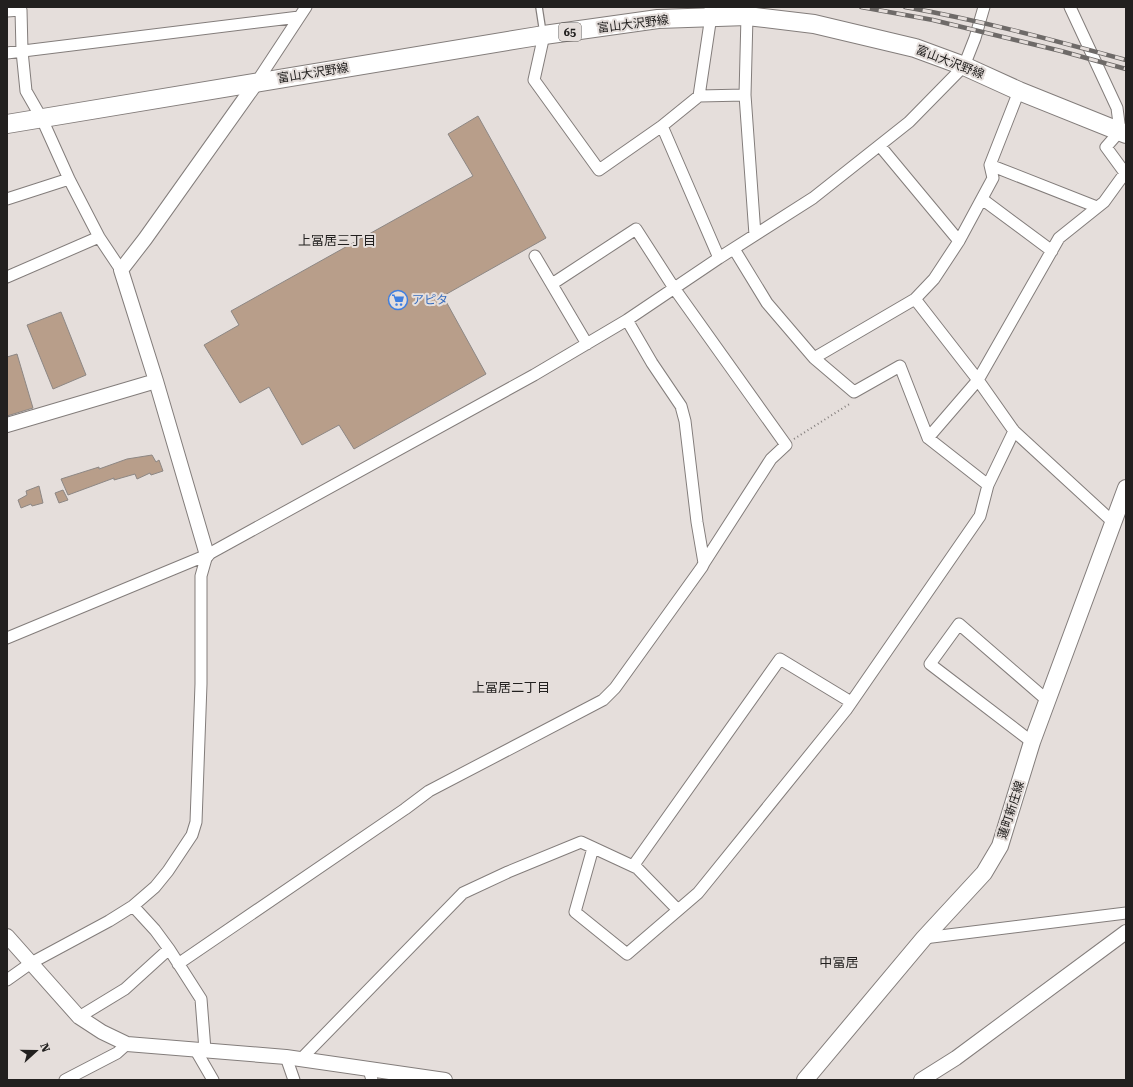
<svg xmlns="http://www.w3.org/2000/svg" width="1133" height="1087" font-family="'Roboto Serif','Noto Sans JP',serif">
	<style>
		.building { fill: #b89e8a; stroke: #8d8784 }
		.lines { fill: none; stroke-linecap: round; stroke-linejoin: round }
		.service-casing { stroke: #837d7b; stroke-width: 8 }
		.minor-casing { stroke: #837d7b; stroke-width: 13 }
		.tertiary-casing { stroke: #837d7b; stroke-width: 16 }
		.secondary-casing { stroke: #837d7b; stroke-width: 18 }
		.primary-casing { stroke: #837d7b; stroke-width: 20 }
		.path { stroke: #847f7d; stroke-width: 2; stroke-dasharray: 1 3; stroke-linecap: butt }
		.service { stroke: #fff; stroke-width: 5.5 }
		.minor { stroke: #fff; stroke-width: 11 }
		.tertiary { stroke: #fff; stroke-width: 14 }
		.secondary { stroke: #fff; stroke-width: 16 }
		.primary { stroke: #fff; stroke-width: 18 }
		.rail-casing { stroke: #6e6a68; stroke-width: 4.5 }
		.rail { stroke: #e5dedb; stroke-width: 3; stroke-dasharray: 9; stroke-linecap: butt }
		.labels { text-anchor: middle; stroke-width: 4; stroke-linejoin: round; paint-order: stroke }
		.shield { fill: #e5dedb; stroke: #5c5957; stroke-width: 1 }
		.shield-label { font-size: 11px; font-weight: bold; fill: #22201f }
		.street-label { font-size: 12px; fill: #22201f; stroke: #e5dedb }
		.shop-label { font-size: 12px; fill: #366cbe; stroke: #e5dedb; text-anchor: start }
		.neighbourhood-label { font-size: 13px; fill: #22201f; stroke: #e5dedb }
	</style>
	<rect width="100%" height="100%" fill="#e5dedb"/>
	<path class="building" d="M478,116L546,238L443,296L486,374L354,449L339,425L302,445L269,387L240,403L204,345L239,325L231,311L473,176L448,134Z
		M61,312L86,375L53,389L27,325Z
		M17,354L33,408L7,416V357Z
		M152,455L156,462L159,460L163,471L151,475L150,473L137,479L135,474L114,480V478L68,495L61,479L99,467V469L127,459Z
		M39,486L43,503L32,506L31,504L21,508L18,500L27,495L26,491Z
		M63,490L68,500L59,503L55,493Z"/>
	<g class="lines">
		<defs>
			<path id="service" d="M539,7L543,33"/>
			<path id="minor" d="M7,11L21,10L22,51L26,91L42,119L69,179L99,237L121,270
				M747,16L745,95L755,235
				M544,35L534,80L599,170L662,126L699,96L745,95
				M7,53L299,17
				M256,83L306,7
				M699,96L711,16L710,7
				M662,126L719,258
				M880,146L959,241
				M990,165L1097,207
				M7,199L69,179
				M982,199L1052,251
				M734,249L767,303L814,358L854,392L900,366L928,438L988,485
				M535,256L587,344
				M7,277L99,237
				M552,284L636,229L674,288L786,445L771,459L704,563
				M915,299L978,380L1014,431L1114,523
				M814,358L915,299L934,279L959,241L993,178L990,165L1019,91
				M928,438L978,380L1059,238L1104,202L1125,173L1106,147L1120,131L1117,108L1070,7
				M7,638L207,555L534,375L627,320L719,258L813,198L909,122L964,66L975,38L984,7
				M1032,742L930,664L959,624L1048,701
				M593,848L575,912L627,954L698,893L846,710L980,516L988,485L1014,431
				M633,866L780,659L851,702
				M133,906L155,930L169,949L201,999L205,1050
				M924,938L1126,913
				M178,964L405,809L429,791L603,700L615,688L702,567L704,563L697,522L685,421L681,406L652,363L627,320
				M7,980L31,963L109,921L133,906L155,887L168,871L192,835L196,822L201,684V576L207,555
				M79,1017L125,989L169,949
				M195,1049L213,1080
				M286,1057L294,1080
				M301,1059L463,893L508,872L581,842L637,868L678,910
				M369,1070L372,1080
				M65,1080L117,1053L127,1044"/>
			<path id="tertiary" d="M7,425L156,381
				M207,555L156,381L121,270L145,239L256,83
				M7,936L79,1017L102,1032L127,1044L286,1057L445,1080
				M921,1080L956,1058L1126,932"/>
			<path id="secondary" d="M805,1080L924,938L984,873L1000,846L1032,742L1126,488"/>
			<path id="primary" d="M7,124L544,35L658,19L747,16L814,24L915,48L964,66L1019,91L1126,134"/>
		</defs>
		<use href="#service" class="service-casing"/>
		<use href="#minor" class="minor-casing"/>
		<use href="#tertiary" class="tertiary-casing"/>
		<use href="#secondary" class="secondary-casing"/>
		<use href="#primary" class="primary-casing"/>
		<path class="path" d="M794,439L851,403"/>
		<use href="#service" class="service"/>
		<use href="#minor" class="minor"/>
		<use href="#tertiary" class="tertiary"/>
		<use href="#secondary" class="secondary"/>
		<use href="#primary" class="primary"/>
		<defs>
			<path id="rail" d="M861,7L933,20L1061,51L1126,69
				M905,7C979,20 1053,40 1126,60"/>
		</defs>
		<use href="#rail" class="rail-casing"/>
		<use href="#rail" class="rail"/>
	</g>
	<defs>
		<symbol id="supermarket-ring" viewBox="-11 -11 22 22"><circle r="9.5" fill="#e5dedb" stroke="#3f7fe0" stroke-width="1.5"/><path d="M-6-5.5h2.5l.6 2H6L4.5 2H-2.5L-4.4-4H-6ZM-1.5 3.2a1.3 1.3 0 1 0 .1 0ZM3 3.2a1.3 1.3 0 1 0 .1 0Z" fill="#3f7fe0"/></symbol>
	</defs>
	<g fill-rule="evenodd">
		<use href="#supermarket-ring" x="387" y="289" width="22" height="22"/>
	</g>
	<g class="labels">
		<rect class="shield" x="559" y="23" width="22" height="18" rx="3"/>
		<g class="shield-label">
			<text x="570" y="36">65</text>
		</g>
		<g class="street-label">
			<text transform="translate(633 24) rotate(-7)" y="4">富山大沢野線</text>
			<text transform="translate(950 62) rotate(21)" y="4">富山大沢野線</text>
			<text transform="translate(313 73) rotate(-9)" y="4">富山大沢野線</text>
			<text transform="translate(1011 810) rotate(-72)" y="4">蓮町新庄線</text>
		</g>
		<g class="shop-label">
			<text x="412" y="304">アピタ</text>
		</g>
		<g class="neighbourhood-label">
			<text x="337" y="245">上冨居三丁目</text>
			<text x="511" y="692">上冨居二丁目</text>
			<text x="839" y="967">中冨居</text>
		</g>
	</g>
	<rect width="1133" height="1087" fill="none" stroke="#22201f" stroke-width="16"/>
	<g transform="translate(36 1051) rotate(69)" stroke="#e5dedb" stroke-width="3" paint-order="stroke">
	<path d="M0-3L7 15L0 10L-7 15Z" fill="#22201f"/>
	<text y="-6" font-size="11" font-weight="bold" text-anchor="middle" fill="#22201f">N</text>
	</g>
</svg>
